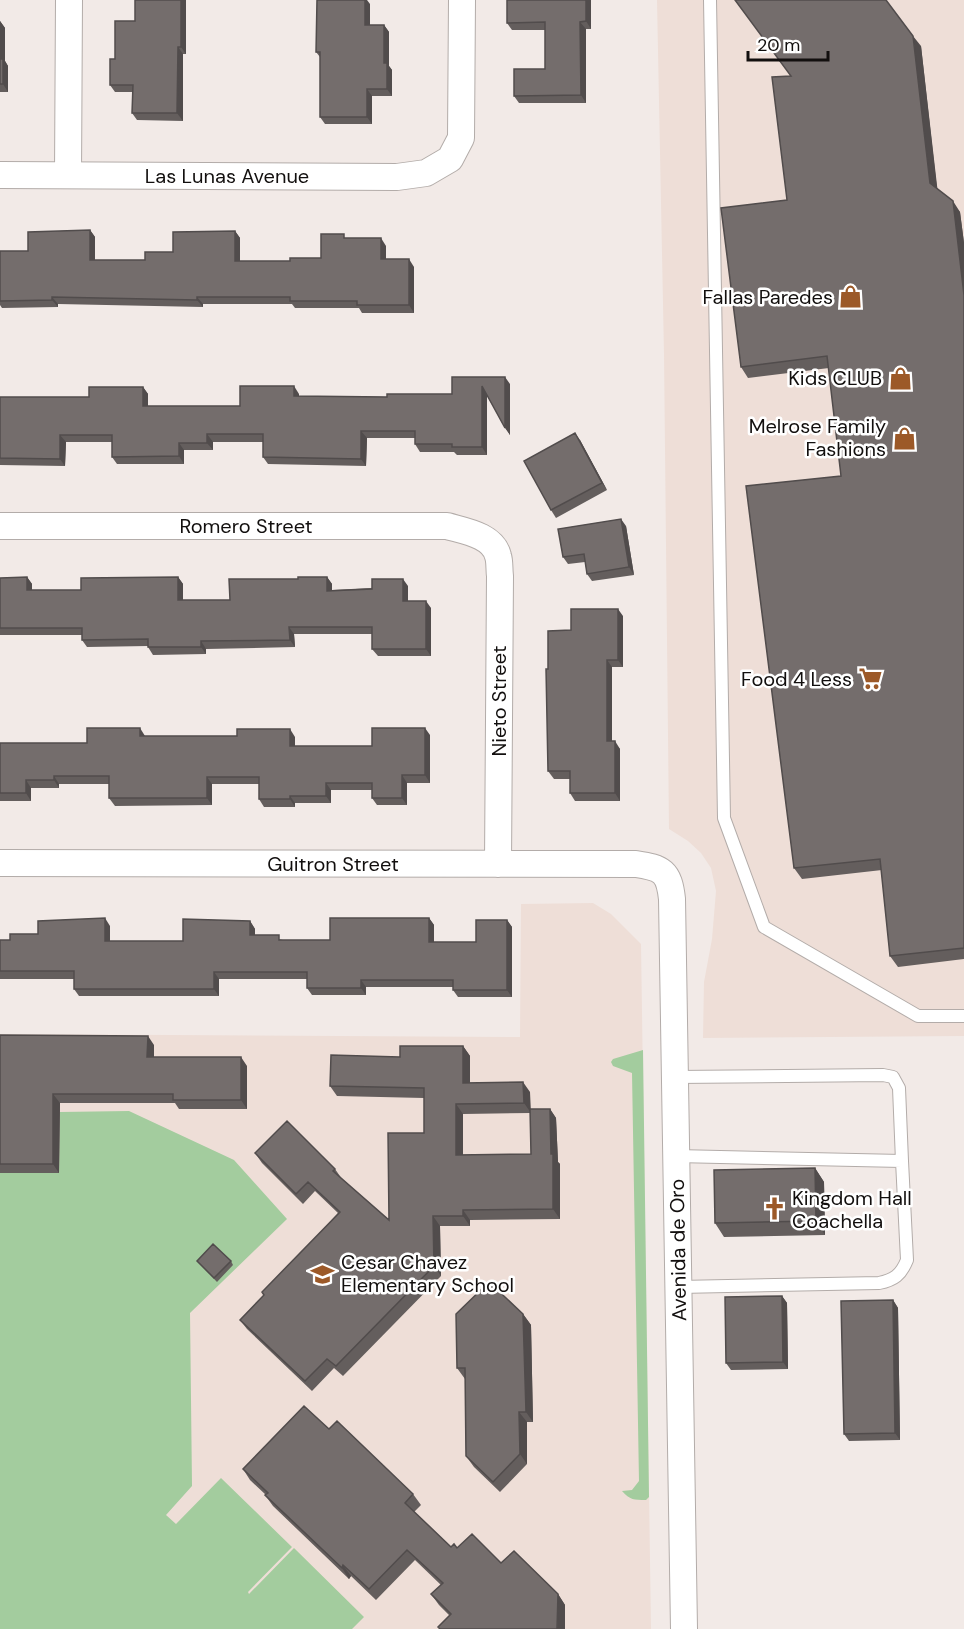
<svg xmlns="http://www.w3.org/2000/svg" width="964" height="1629" font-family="'DM Sans',sans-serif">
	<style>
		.built { fill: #eeded7 }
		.green { fill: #a3cc9e }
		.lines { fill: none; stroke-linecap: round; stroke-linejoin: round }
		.service-casing { stroke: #b3aca9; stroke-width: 14 }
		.minor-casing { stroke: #b3aca9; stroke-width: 28 }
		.service { stroke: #fff; stroke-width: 12 }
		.minor { stroke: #fff; stroke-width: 26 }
		.wall { fill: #645e5d; fill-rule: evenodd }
		.shaded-wall { fill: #514c4c }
		.building { fill: #746d6c; stroke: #514c4c; stroke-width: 1.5 }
		.labels { text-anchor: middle; stroke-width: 5; stroke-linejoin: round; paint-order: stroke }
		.street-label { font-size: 20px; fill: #120f0e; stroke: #fff }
		.poi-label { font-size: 20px; fill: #120f0e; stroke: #fff; text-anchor: end }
	</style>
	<rect width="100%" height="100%" fill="#f2eae7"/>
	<path class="built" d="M657,0H964V1036L703,1038L704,982L712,939L716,891L711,868L701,853L688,841L669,829L664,354Z
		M593,903L611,914L641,944L651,1629H0V1034L520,1037L521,904Z"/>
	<path class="green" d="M643,1050L649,1497L646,1500C634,1500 630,1500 622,1491L632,1490L639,1481L632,1073L613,1066L611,1062L613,1059Z
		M129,1111L234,1160L287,1219L190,1313L192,1486L166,1515L176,1524L221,1478L292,1547L248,1592L249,1594L294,1548L364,1617L352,1629H0V1173H59L60,1112Z"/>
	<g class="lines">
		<defs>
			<path id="service" d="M710,0L724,818L764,927L918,1016H964
				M675,1077L883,1075L893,1077L899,1088L902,1161L676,1156
				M679,1287L879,1283C894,1280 901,1275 907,1260L902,1161"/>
			<path id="minor" d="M0,175L397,177L426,173L450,159L461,138L462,0
				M68,175L69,0
				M0,526H447C464,531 493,535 498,556C500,562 499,569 500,576L498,864
				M0,863L636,864C662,868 669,871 672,899L684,1629"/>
		</defs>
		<use href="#service" class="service-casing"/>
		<use href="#minor" class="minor-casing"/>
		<use href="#service" class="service"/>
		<use href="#minor" class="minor"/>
	</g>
	<path class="wall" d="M186,0V54H183V121L137,120L132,113L133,92H115L110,85L115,59L135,21Z
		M591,0V29H586V103H519L514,96L545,69V30H512L507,23Z
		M370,4V25H384L389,32V66L392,70V96H372V124H325L320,117V57L316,52Z
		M0,21L5,28V61L8,66V92H0Z
		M921,46L937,189L960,212L964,243V959L898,967L890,956L882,870L802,879L794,868L841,476L829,368L748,378L741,367L787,200L790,76Z
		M90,230L95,237V260H145L173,252L235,231L240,238V261H290L321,258L347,238L386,246V259L414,267V313H362L359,308H295L292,304H203V307L58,304V307L2,308L0,305V251H28Z
		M510,384V435L487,396V455H457L454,452H420L415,444V438H367L366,466L268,464L263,457V442H213V450H184V464H117L112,457V442H66L65,466L0,465V397H89L143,387L148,394V406H240L299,394V396L387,397L452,394Z
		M580,440L607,490L556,518L551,510Z
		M626,526L634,575L592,581L587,574L585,562L568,564L563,557Z
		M27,577L32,584V590H81L178,577L183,584V600H230L298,579L327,577L332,584V590L408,586V601L431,608V656H378L372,649V634H294L295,647L206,649V654L153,655L148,647V646L87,647L82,640V635H0V578Z
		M623,616V667H612V741L620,749V801H575L570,793V779H554L548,771V669L571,630Z
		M430,735V783H407V805H377L372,798V790H331V803H295V807H264L259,799V784H212V805L115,806L109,798V784H59V788H31V801H0V743H87L145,736L295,737V746H372Z
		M429,918L434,925V942H476L507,920L512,927V997H458L453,990V987H366V995H312L307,988V979H219V996H79L74,989V979H0V940H10L38,934L110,926V941H183L250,921L255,929V935L283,940H330Z
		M0,1035L154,1045V1057L247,1066V1109H179L175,1103H60L59,1173H0Z
		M463,1046L470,1056V1083L530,1092V1109H550L556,1118L558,1162L560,1164V1219L470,1220V1226H440L441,1276L343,1376L334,1368L312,1391L247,1329L240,1320L264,1295L338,1213L315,1191L303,1204L262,1163L255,1153L335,1169L342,1179L389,1220L424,1133V1098L337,1096L330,1086L400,1057ZM530,1113L531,1154L463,1155V1114Z
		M815,1168L824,1182L825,1235L724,1237L715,1223Z
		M197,1261H231L233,1265L217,1282Z
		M782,1296L787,1303L788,1369L731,1370L726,1363Z
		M893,1300L898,1308L900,1440L849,1441L844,1434Z
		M523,1314L531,1325L533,1422H527V1464L500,1492L474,1467L466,1456L465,1379L457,1368Z
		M329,1429L413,1494L421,1505L414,1512L451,1547L457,1548L501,1563L558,1594L565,1605L450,1616L439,1605L431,1594L441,1585L415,1560L376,1600L351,1576L349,1579L273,1506L265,1495H266L250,1480L243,1469Z"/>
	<path class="shaded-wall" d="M181,0H186V54L181,47Z
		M365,0H367L370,4V32L365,25Z
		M586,0H591V29L586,21Z
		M0,21L5,28V61L8,66V92L3,84L0,59Z
		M580,22L586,29V103L581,95Z
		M384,25L389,32V66L392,70V96L387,89L384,63Z
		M913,36L921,46L938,194L930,183Z
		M178,47L183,54V121L177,113Z
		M367,89L372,96V124L367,117Z
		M953,201L960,212L964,243V295Z
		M90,230L95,237V267L90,260Z
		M235,231L240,238V268L235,261Z
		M381,238L386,246V267L381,259Z
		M409,259L414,267V313L409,305Z
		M52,297L58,304V307L52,300Z
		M197,297L203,304V307L197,300Z
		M505,377L510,384V435L505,428Z
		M294,386L299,394V403L294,396Z
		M482,386L487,394V455L482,447Z
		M143,387L148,394V413L143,406Z
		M361,431L367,438L366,466L361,459Z
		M575,433L580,440L607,490L602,483Z
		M207,434L213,442V450L207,443Z
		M60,435L66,442L65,466L60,459Z
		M179,443L184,450V464L179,456Z
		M621,519L626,526L634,575L629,567Z
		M27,577L32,584V598L27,590Z
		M178,577L183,584V607L178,600Z
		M327,577L332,584V598L327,591Z
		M403,579L408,586V608L403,601Z
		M426,601L431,608V656L426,649Z
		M618,609L623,616V667L618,660Z
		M289,627L294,634L295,647L290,640Z
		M201,641L206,649V654L201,647Z
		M607,660L612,667V749L607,741Z
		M140,728L145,736H140Z
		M425,728L430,735V783L425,775Z
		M290,729L295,737V753L290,746Z
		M615,741L620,749V801L615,793Z
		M402,775L407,783V805L402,798Z
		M54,776L59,784V788L54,780Z
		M207,777L212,784V805L207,798Z
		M26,780L31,788V801L26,793Z
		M326,783L331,790V803L326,796Z
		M290,796L295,803V807L290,799Z
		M105,918L110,926V948L105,941Z
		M429,918L434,925V949L429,942Z
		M507,920L512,927V997L507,990Z
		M250,921L255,929V942L250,935Z
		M214,972L219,979V996L214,989Z
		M361,980L366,987V995L361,988Z
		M148,1036L154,1045V1066L147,1057Z
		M463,1046L470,1056V1093L463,1083Z
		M241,1057L247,1066V1109L241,1100Z
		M523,1082L530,1092L531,1113L524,1103Z
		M53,1094L60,1103L59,1173L53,1164Z
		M456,1104L463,1114V1164L456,1155Z
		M550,1109L556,1118L558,1162L560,1164V1219L553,1209Z
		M815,1168L824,1182L825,1235L816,1221Z
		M463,1210L470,1220V1226L463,1216Z
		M433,1216L440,1226L441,1276L434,1266Z
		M782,1296L787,1303L788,1369L783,1362Z
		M893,1300L898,1308L900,1440L895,1433Z
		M523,1314L531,1325L533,1422L526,1412Z
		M519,1412L527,1422V1464L520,1454Z
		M343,1565L351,1576L349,1579L342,1568Z
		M558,1594L565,1605V1629H557Z"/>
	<path class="building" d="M135,0H181V47H178L177,113H132L133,85H110V59H115V21H135Z
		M317,0H365V25H384V63H387V89H367V117H320V52H316Z
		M507,0H586V21L580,22L581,95L514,96V69H545V22L507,23Z
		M735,0H886L913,36L930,183L953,201L964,295V948L890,956L880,859L794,868L746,486L841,476L827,356L741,367L721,208L787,200L772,77L791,76Z
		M0,59H3V84H0Z
		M90,230V260H145V252H173V232L235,231V261H290V258H321V234H344V238H381V259H409V305H357V301H290V297H197V300L52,297V300L0,301V251H28V232Z
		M452,377H505V428L482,386V447H452V444H415V431H361V459L263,457V434H207V443H179V456L112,457V435H60V459L0,458V397H89V387H143V406H240V386H294V396L387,397V394H452Z
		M575,433L602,483L551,510L524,461Z
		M621,519L629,567L587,574L584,554L563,557L558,529Z
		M27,577V590H81V578L178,577V600H230L229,579H298V577H327V591L372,589V579H403V601H426V649H372V627H289L290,640L201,641V647H148V639L82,640V628H0V578Z
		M571,609H618V660H607V741H615V793H570V771H548L546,669H548V631L571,630Z
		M87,728H140V736H237V729H290V746H372V728H425V775H402V798H372V783H326V796H290V799H259V777H207V798H109V776H54V780H26V793H0V743H87Z
		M105,918V941H183V919L250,921V935H279V940H330V918H429V942H476V920H507V990H453V980H361V988H307V972H214V989H74V971H0V940H10V934H38V921Z
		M0,1035L148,1036L147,1057H241V1100H173V1094H53V1164H0Z
		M400,1046H463V1083L523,1082L524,1103L456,1104V1155L531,1154L530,1109H550L551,1154H553V1209L463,1210V1216H433L434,1266L336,1366L327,1359L305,1381L240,1320L264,1295L262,1292L340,1212L308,1182L296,1194L255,1153L287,1121L335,1169L333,1171L389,1220L388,1133H424V1088L330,1086L331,1055L400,1057Z
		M815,1168L816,1221L715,1223L714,1170Z
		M213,1244L231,1261L214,1278L197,1261Z
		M489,1282L523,1314L526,1412H519L520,1454L493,1482L466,1456L465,1368H457L456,1314Z
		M782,1296L783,1362L726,1363L725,1297Z
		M893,1300L895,1433L844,1434L841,1301Z
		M304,1406L329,1429L337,1421L413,1494L405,1503L451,1547L454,1544L457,1548L472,1534L501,1563L514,1551L558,1594L557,1629H440L438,1627L451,1614L431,1594L443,1583L407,1550L369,1589L343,1565L342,1568L265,1495L268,1493L243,1469Z"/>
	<defs>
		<symbol id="shop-bare" viewBox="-9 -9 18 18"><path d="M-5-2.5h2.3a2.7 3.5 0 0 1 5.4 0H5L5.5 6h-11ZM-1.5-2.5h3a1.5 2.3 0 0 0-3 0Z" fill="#9c5928" stroke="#fff" stroke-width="2.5" paint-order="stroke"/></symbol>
		<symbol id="supermarket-bare" viewBox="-9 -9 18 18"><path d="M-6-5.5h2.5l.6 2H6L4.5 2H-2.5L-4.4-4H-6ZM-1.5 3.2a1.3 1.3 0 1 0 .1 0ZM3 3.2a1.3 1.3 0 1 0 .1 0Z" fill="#9c5928" stroke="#fff" stroke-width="2.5" paint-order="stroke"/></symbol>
		<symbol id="church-bare" viewBox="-9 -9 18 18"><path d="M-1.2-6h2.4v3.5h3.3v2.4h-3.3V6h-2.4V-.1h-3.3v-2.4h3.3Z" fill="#9c5928" stroke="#fff" stroke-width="2.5" paint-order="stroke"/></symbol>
		<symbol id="school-bare" viewBox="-9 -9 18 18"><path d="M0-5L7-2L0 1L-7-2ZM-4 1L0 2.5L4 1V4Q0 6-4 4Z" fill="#9c5928" stroke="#fff" stroke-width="2.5" paint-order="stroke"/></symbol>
	</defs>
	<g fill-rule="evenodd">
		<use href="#shop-bare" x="834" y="280" width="33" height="33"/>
		<use href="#shop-bare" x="884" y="362" width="33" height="33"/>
		<use href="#shop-bare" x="888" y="422" width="33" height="33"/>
		<use href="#supermarket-bare" x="854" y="662" width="33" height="33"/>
		<use href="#church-bare" x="758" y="1192" width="33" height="33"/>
		<use href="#school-bare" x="306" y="1258" width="33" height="33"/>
	</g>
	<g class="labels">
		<g class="street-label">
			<text x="227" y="183">Las Lunas Avenue</text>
			<text x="246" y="533">Romero Street</text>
			<text transform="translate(499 701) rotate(-90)" y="7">Nieto Street</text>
			<text x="333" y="871">Guitron Street</text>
			<text transform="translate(678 1250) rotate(-91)" y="7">Avenida de Oro</text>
		</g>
		<g class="poi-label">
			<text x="833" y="304">Fallas Paredes</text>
			<text x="882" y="385">Kids CLUB</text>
			<text x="886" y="433">Melrose Family<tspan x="886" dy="23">Fashions</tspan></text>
			<text x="852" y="686">Food 4 Less</text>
			<text x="792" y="1205" text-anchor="start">Kingdom Hall<tspan x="792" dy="23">Coachella</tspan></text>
			<text x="341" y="1269" text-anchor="start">Cesar Chavez<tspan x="341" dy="23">Elementary School</tspan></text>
		</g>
	</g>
	<path d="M748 51v9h80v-9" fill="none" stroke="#120f0e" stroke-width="3"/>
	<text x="757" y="51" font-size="18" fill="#120f0e" stroke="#ffffff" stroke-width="4.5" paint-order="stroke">20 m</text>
</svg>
